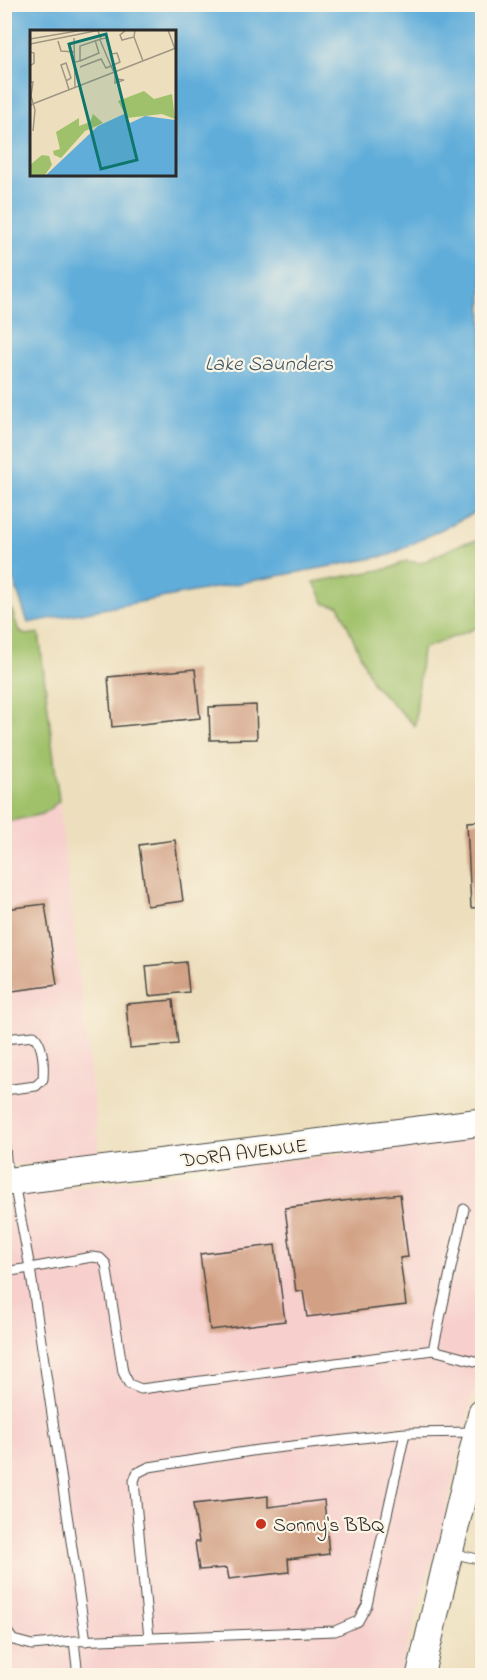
<svg xmlns="http://www.w3.org/2000/svg" width="487" height="1680" font-family="'Indie Flower',sans-serif">
	<style>
		.built { fill: #f7d0cd }
		.green { fill: #a0c16b; stroke: #66764b; stroke-width: 1.5 }
		.water { fill: #60adda; stroke: #466c82; stroke-width: 1.5; fill-rule: evenodd }
		.building { fill: #d2a084 }
		.lines { fill: none; stroke-linecap: round; stroke-linejoin: round }
		.lane-casing { stroke: #484641; stroke-width: 11 }
		.secondary-casing { stroke: #484641; stroke-width: 29 }
		.lane { stroke: #fff; stroke-width: 9 }
		.secondary { stroke: #fff; stroke-width: 27 }
		.poi-dot { fill: #c8321e; stroke: #fcf5e5; stroke-width: 2 }
		.labels { text-anchor: middle; stroke-width: 4.5; stroke-linejoin: round; paint-order: stroke }
		.street-label { font-size: 20px; fill: #2b2b2b; stroke: #fcf5e5 }
		.poi-label { font-size: 20px; fill: #2b2b2b; stroke: #fcf5e5; text-anchor: start }
		.water-label { font-size: 21px; font-style: italic; fill: #3e5868; stroke: #fcf5e5 }
		.inset-road { fill: none; stroke: #9f9783; stroke-width: 1.5 }
		.view { fill: #0f766e; fill-opacity: 0.15; stroke: #0f766e; stroke-width: 3 }
		.inset-edge { fill: none; stroke: #2b2b2b; stroke-width: 3 }
	</style>
	<rect width="100%" height="100%" fill="#fcf5e5"/>
	<filter id="ink" filterUnits="userSpaceOnUse"><feTurbulence type="fractalNoise" baseFrequency=".0167" numOctaves="2"/><feDisplacementMap in="SourceGraphic" scale="12" xChannelSelector="R" yChannelSelector="G"/><feConvolveMatrix kernelMatrix="1 2 1 2 8 2 1 2 1" color-interpolation-filters="sRGB"/></filter>
	<filter id="wash" filterUnits="userSpaceOnUse"><feTurbulence type="fractalNoise" baseFrequency=".008" numOctaves="4" result="noise"/><feDisplacementMap in="SourceGraphic" scale="24" xChannelSelector="R" yChannelSelector="G"/><feGaussianBlur stdDeviation="1.35" result="paint"/><feColorMatrix in="noise" values="0 0 0 0 0 0 0 0 0 0 0 0 0 0 0 0 0 1.4 0 .05"/><feComposite in="paint" operator="in"/></filter>
	<g filter="url(#wash)">
		<rect width="100%" height="100%" fill="#eddfbd"/>
		<path class="built" d="M59,801L100,1155L5,1167V822L43,814Z
			M482,1136V1358L441,1531L399,1675H5L4,1196Z"/>
		<path class="green" d="M482,540V628L479,627L422,649L415,726L373,684L339,606L325,604L314,582L391,568L406,561L421,563L463,543Z
			M4,588L19,631L26,635L39,633L59,801L43,814L5,822Z"/>
		<path class="water" d="M4,5H482V509L390,555L28,623L4,552ZM32,32H174V174H32Z"/>
		<g id="blocks">
			<path class="building" d="M195,669L200,718L112,727L108,677Z
				M256,705L257,739L210,740L209,707Z
				M482,821V907L471,908L467,822Z
				M175,840L183,901L147,906L139,845Z
				M45,904L57,985L5,992V909Z
				M186,962L189,992L149,996L146,966Z
				M173,1000L178,1044L130,1048L126,1004Z
				M400,1194L408,1257L400,1258L406,1305L307,1317L303,1291L296,1292L285,1208Z
				M275,1245L285,1321L210,1330L200,1254Z
				M268,1496V1507L324,1500L329,1554L288,1559L289,1572L229,1579L227,1568L199,1570L195,1542H199L193,1504Z"/>
		</g>
	</g>
	<g filter="url(#ink)">
		<use href="#blocks" fill-opacity="0" stroke="#484641" stroke-width="1.5"/>
		<g class="lines">
			<defs>
				<path id="lane" d="M4,1039L34,1036C44,1046 44,1065 43,1079L36,1086L4,1090
					M4,1138L8,1179
					M464,1209L433,1350L482,1363
					M4,1272L30,1268L14,1183
					M451,1553L482,1560
					M4,1616L6,1630L13,1640L32,1645L74,1641L78,1676
					M149,1638L134,1481L137,1473L149,1467L258,1450L405,1433
					M74,1641L335,1631L358,1621L367,1605L405,1433L476,1432
					M86,1641L30,1268L92,1257L100,1258L106,1264L123,1372L129,1384L141,1389L433,1350"/>
				<path id="secondary" d="M4,1182L482,1122
					M420,1676L482,1413"/>
			</defs>
			<use href="#lane" class="lane-casing"/>
			<use href="#secondary" class="secondary-casing"/>
			<use href="#lane" class="lane"/>
			<use href="#secondary" class="secondary"/>
		</g>
	</g>
	<circle class="poi-dot" cx="261" cy="1524" r="6"/>
	<g class="labels">
		<g class="street-label">
			<text transform="translate(244 1152) rotate(-7)" y="7">DORA AVENUE</text>
		</g>
		<g class="poi-label">
			<text x="273" y="1531">Sonny's BBQ</text>
		</g>
		<g class="water-label">
			<text x="269" y="370">Lake Saunders</text>
		</g>
	</g>
	<g transform="translate(30 30)">
		<rect width="146" height="146" fill="#eddfbd"/>
		<path d="M114,61L124,69L142,64L145,89L132,84L97,88L88,71ZM63,84L73,93L55,101L31,128L24,125L23,121L30,119L26,102L49,88V96L60,92ZM12,125L19,126L22,135L15,145H0L1,134Z" fill="#a0c16b"/>
		<path d="M94,84L100,93L115,86L145,90V145H16L68,96Z" fill="#60adda"/>
		<path class="inset-road" d="M96,0L90,5L92,10L104,7L105,0M138,0L145,19M68,1L71,9L76,8L82,24L87,23L90,32L81,36L84,42M104,7L113,31M44,8L45,57M0,9L53,0M70,10L81,36M28,11L31,21L45,22M0,14L70,0M0,22L4,23V33L0,36M50,31L69,23L65,10M45,32L50,31V16L71,9M50,37L71,29L76,38L81,36M85,42V53L94,50L87,49M36,51L41,48L36,33L31,35L37,53L39,60M0,52H3L1,66L5,80L3,101M0,75L146,18"/>
		<path class="view" d="M76,4L107,130L71,139L39,14Z"/>
		<rect width="146" height="146" class="inset-edge"/>
	</g>
	<rect width="487" height="1680" fill="none" stroke="#fcf5e5" stroke-width="24"/>
</svg>
